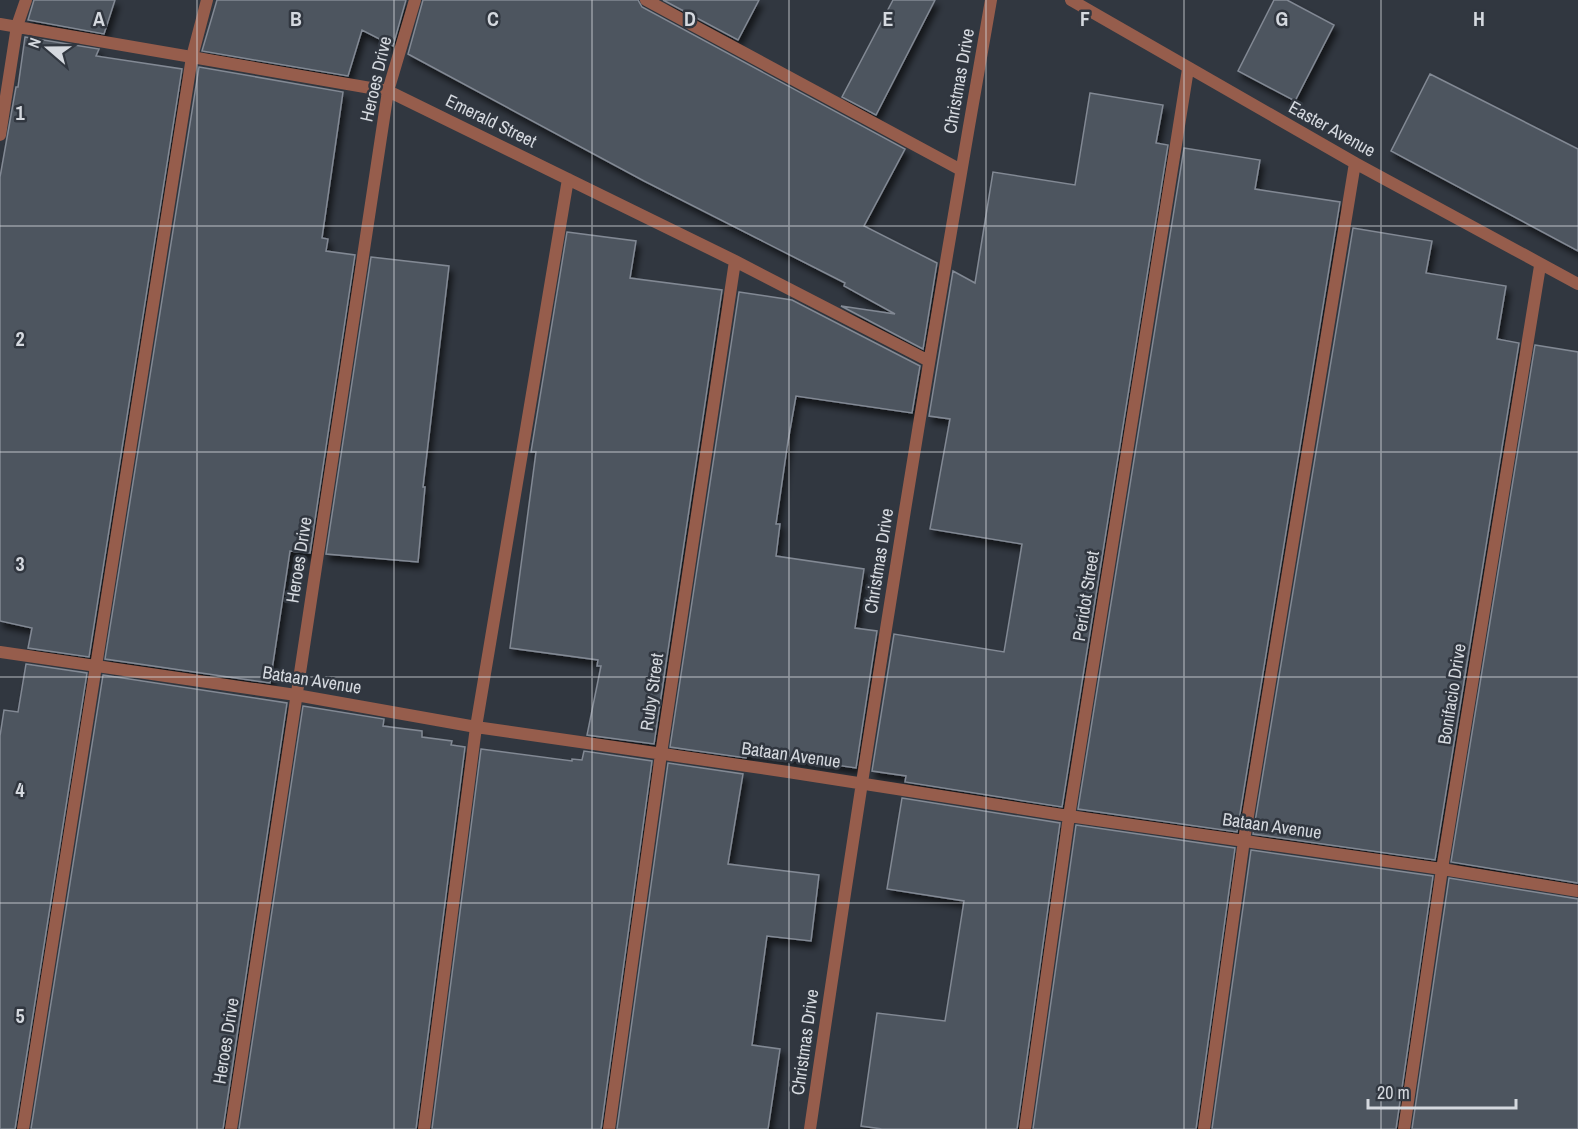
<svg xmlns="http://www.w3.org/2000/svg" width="1578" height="1129" font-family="'Archivo Narrow',sans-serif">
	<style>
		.building { fill: #4e555f; stroke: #828994; stroke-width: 1.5; filter: url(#shadow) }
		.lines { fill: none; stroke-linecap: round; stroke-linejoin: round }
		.street { stroke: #965d4c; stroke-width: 12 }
		.grid { fill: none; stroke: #d5d9df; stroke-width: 1.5; stroke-opacity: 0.55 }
		.labels { text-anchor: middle; stroke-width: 5; stroke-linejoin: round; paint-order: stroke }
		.street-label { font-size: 18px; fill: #d5d9df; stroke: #313740 }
		.grid-label { font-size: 20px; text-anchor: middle; font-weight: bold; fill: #d5d9df; stroke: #313740; stroke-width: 5; stroke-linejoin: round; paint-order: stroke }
	</style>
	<defs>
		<filter id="shadow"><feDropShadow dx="3.5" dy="6" stdDeviation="3" flood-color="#0009"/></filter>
	</defs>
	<rect width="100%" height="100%" fill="#313740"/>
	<path class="building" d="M34,0H115L104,34L28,20Z
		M217,0H406L393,46L362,30L348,76L202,51Z
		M423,0H638L642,7L905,149L864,226L937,263L923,349L841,306L895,314L844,286L845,283L644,181L408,54Z
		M663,0H759L738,40Z
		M893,0H935L876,115L842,97Z
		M1274,0H1287L1334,25L1295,101L1238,71Z
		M25,37L99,49L96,56L182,69L89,657L28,648L32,628L0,621V177L16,87H18Z
		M199,67L343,92L322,238L328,239L326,251L355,255L310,553L290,551L270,683L105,659Z
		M1430,74L1578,149V251L1391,151Z
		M1090,93L1163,105L1156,143L1168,145L1062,807L905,782L906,776L872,771L894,634L1004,652L1022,544L930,529L950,419L929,416L953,271L975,283L993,172L1075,185Z
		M1184,148L1260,160L1255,189L1340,202L1237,832L1078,809Z
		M1353,228L1432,241L1426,273L1506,286L1497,339L1519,343L1435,860L1253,834Z
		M567,232L636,241L630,278L722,290L654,744L587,735L601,666H597L598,660L510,648L536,452H531Z
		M371,257L449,266L423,487H425L418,562L326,554Z
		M739,292L792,300L920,366L912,413L796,396L788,441L776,524H780L776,556L864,569L855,628L877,631L856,768L747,752L746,758L670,747Z
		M1535,345L1578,352V883L1451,862Z
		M26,664L87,673L15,1129H0V736L4,710L18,712Z
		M103,675L287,703L223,1129H31Z
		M303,706L384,719L383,726L422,731V737L452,741L451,745L465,747L416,1129H239Z
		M481,749L572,761V759L582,760L584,751L652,761L601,1129H432Z
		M668,763L743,774L728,864L819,875L811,941L767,936L752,1045L780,1049L768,1129H617Z
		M902,798L1060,823L1017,1129H882L861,1126L877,1013L945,1021L964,901L887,889Z
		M1076,825L1235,848L1196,1129H1033Z
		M1251,850L1433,876L1396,1129H1212Z
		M1449,878L1578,899V1129H1412Z"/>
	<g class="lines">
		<path class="street" d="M646,0L961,170
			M1071,0L1355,163L1578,284
			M0,24L388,91L735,261L929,361
			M0,135L17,26L26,0
			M0,652L296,695L476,727L788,772L1069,816L1442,869L1578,891
			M23,1129L192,57L207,0
			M231,1129L388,91L415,0
			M424,1129L476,727L568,179
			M609,1129L661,754L735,261
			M810,1129C865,752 925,375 991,0
			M1025,1129L1069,816L1188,69
			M1204,1129L1244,840L1355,163
			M1404,1129L1442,869L1540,266"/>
	</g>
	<path class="grid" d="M197,0V1129M394,0V1129M592,0V1129M789,0V1129M986,0V1129M1184,0V1129M1381,0V1129M0,226H1578M0,452H1578M0,677H1578M0,903H1578"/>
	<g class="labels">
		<g class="street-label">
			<text transform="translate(376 79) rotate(-77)" y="6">Heroes Drive</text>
			<text transform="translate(959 81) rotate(-80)" y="6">Christmas Drive</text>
			<text transform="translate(491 121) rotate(26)" y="6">Emerald Street</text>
			<text transform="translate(1332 129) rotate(29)" y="6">Easter Avenue</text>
			<text transform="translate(299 560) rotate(-81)" y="6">Heroes Drive</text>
			<text transform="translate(879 561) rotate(-81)" y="6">Christmas Drive</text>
			<text transform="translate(1086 596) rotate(-81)" y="6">Peridot Street</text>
			<text transform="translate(312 680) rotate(9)" y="6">Bataan Avenue</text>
			<text transform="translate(652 692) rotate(-82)" y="6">Ruby Street</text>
			<text transform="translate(1452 694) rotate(-81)" y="6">Bonifacio Drive</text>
			<text transform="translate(791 755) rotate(8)" y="6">Bataan Avenue</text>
			<text transform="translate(1272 826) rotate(8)" y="6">Bataan Avenue</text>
			<text transform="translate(226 1041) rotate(-81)" y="6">Heroes Drive</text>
			<text transform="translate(805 1042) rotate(-82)" y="6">Christmas Drive</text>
		</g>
	</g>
	<g class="grid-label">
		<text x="99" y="26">A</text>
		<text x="296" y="26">B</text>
		<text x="493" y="26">C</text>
		<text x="690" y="26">D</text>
		<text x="888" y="26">E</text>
		<text x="1085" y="26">F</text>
		<text x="1282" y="26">G</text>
		<text x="1479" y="26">H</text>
		<text x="20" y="120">1</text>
		<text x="20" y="346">2</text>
		<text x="20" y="571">3</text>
		<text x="20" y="797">4</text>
		<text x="20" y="1023">5</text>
	</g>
	<g transform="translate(48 48) rotate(290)" stroke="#313740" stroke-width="4.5" paint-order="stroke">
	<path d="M0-4.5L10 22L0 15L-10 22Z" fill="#d5d9df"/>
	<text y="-9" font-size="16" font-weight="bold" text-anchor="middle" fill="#d5d9df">N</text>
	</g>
	<path d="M1368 1099v9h148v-9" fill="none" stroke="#d5d9df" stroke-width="3"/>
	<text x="1377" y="1099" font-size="18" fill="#d5d9df" stroke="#313740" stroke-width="4.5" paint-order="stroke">20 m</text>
</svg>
